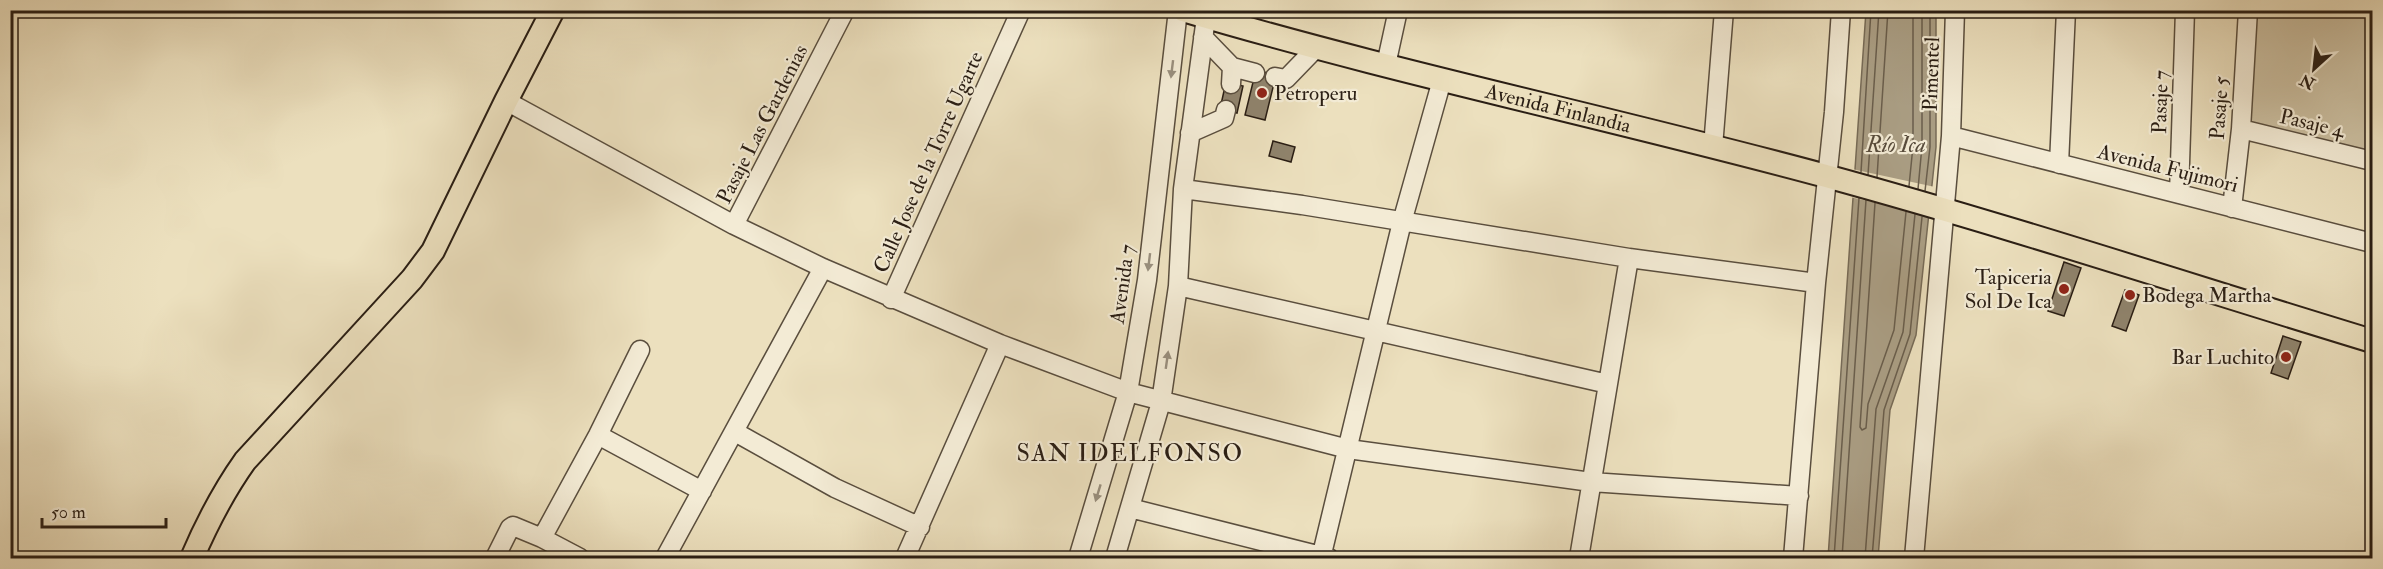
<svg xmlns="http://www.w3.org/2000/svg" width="2383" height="569" font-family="'IM FELL Double Pica',serif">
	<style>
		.green { fill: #cbbfa1; stroke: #7a6e5a; stroke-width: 1.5 }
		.water { fill: #aa9e84; stroke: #776b57; stroke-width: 1.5 }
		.pier { fill: #ece0be }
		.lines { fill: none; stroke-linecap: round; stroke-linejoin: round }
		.shore { stroke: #6a5e4c; stroke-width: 1.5 }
		.building { fill: #8f836c; stroke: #2a1e14; stroke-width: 1.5 }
		.minor-casing { stroke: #5a4e3e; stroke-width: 21 }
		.major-casing { stroke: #2a1e14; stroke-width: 26 }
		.minor { stroke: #f3ebd5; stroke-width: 18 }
		.major { stroke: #ece0be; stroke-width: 22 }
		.oneway { fill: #998f7e }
		.poi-dot { fill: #8f2418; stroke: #f3ebd5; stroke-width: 2 }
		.labels { text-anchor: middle; stroke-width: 4.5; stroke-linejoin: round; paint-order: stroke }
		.street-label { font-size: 21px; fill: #2a1e14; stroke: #f3ebd5 }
		.poi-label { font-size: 21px; fill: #2a1e14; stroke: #f3ebd5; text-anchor: start }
		.water-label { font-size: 22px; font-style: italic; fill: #574b3b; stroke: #f3ebd5 }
		.quarter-label { font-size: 24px; letter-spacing: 1.5px; fill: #2a1e14; stroke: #f3ebd5 }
	</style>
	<rect width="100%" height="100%" fill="#ece0be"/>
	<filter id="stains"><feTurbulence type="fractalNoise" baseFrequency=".00333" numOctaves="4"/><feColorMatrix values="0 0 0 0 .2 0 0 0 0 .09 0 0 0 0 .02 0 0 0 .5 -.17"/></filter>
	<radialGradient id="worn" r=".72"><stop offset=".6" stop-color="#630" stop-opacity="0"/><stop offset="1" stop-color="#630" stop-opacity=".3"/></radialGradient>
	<path class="green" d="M2254,11H2372V154L2248,124Z"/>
	<path class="water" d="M1866,11H1936V147L1916,335L1890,410L1878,558H1828Z"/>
	<path class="pier" d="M1852,169L1935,187L1930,215L1850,197Z"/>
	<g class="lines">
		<path class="shore" d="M1861,172L1871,10
			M1868,175L1879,10
			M1877,177L1888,10
			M1909,186L1913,146V10
			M1918,189L1922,146V10
			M1925,191L1930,147V10
			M1875,203L1860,427L1862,430L1866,428L1868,404L1894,330L1906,212
			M1834,558L1859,198
			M1842,558L1866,200
			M1865,558L1876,409L1903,332L1915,214
			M1872,558L1884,410L1910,334L1922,217"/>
	</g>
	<path class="building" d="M1256,70L1276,75L1265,120L1245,115Z
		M1226,82L1243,86L1237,113L1220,109Z
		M1273,141L1295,147L1291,162L1269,156Z
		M2064,262L2081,268L2064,316L2048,311Z
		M2125,290L2139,295L2126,331L2112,326Z
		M2283,336L2301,342L2288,379L2271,373Z"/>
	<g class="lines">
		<defs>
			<path id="minor" d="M1203,37L1232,67L1231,84
				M1386,65L1398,10
				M1232,67L1255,73
				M1275,77L1286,79L1317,47
				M506,101L734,225L823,268L1000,344L1128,392L1348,449L1591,482L1799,496
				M2241,129L2372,161
				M1190,133L1224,118L1226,110
				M1951,136L2372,243
				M1713,147L1724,10
				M2059,164L2066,10
				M1183,189L1302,205L1629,258L1816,283
				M2179,194L2185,10
				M2232,208L2241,129L2248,10
				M734,225L845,10
				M1178,286L1608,384
				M891,299L1021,10
				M735,432L835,488L920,527
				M598,435L702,491
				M1130,508L1329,558
				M542,538L598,435L640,350
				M495,558L510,528L513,526L542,538L580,558
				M665,558L823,268
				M905,558L1000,344
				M1078,558L1128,392L1147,280L1178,10
				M1115,558L1161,402L1178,286L1183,189L1207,10
				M1321,558L1402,222L1442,80
				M1579,558L1629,258
				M1793,558L1816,283L1834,112L1841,10
				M1914,558L1951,136L1955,10"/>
			<g id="major">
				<path id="s1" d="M1183,10C1395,73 1612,118 1826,176C2009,226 2191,286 2372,341"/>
				<path d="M192,558C207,523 223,492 245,461L412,279L433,251L506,101L553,10"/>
			</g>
		</defs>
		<use href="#minor" class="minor-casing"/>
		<use href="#major" class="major-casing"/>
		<use href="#minor" class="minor"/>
		<use href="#major" class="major"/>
	</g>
	<defs><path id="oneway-solid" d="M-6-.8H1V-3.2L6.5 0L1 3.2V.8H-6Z" transform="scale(1.5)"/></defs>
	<g class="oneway">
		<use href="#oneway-solid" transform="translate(1172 69) rotate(97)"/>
		<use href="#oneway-solid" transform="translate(1149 262) rotate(97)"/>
		<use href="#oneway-solid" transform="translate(1167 360) rotate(-82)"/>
		<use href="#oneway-solid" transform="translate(1098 493) rotate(107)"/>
	</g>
	<g class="poi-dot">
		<circle cx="1262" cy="93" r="6"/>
		<circle cx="2064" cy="289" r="6"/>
		<circle cx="2130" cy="295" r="6"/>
		<circle cx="2286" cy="357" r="6"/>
	</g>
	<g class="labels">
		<g class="street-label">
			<text transform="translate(1931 74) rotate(-88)" y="7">Pimentel</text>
			<text transform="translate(2160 102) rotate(-88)" y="7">Pasaje 7</text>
			<text dy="7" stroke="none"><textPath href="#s1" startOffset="388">Avenida Finlandia</textPath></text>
			<text transform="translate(2219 108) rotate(-86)" y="7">Pasaje 5</text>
			<text transform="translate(2312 123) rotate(13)" y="7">Pasaje 4</text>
			<text transform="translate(762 124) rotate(-63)" y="7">Pasaje Las Gardenias</text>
			<text transform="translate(928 162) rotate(-66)" y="7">Calle Jose de la Torre Ugarte</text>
			<text transform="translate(2168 168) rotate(14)" y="7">Avenida Fujimori</text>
			<text transform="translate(1122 284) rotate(-82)" y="7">Avenida 7</text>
		</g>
		<g class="poi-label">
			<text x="1274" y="100">Petroperu</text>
			<text x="2052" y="284" text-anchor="end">Tapiceria<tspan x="2052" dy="24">Sol De Ica</tspan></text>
			<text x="2142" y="302">Bodega Martha</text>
			<text x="2274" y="364" text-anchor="end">Bar Luchito</text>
		</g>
		<g class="water-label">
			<text x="1896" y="152">Río Ica</text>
		</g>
		<g class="quarter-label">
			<text x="1130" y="461">SAN IDELFONSO</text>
		</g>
	</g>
	<rect width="2383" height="569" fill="none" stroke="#ece0be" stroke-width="36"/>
	<rect x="12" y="12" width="2359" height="545" fill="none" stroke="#2a1e14" stroke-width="3"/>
	<rect x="18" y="18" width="2347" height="533" fill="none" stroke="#2a1e14" stroke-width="1.5"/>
	<g transform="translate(2314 69) rotate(207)" stroke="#f3ebd5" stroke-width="4.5" paint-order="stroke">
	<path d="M0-4.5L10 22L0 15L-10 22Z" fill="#2a1e14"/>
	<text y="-9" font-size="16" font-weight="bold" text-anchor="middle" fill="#2a1e14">N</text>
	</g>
	<path d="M42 518v9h124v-9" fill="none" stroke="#2a1e14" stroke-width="3"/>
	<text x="51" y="518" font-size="18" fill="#2a1e14" stroke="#f3ebd5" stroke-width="4.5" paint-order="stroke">50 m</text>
	<rect width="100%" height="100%" filter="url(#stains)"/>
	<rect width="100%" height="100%" fill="url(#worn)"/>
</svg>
